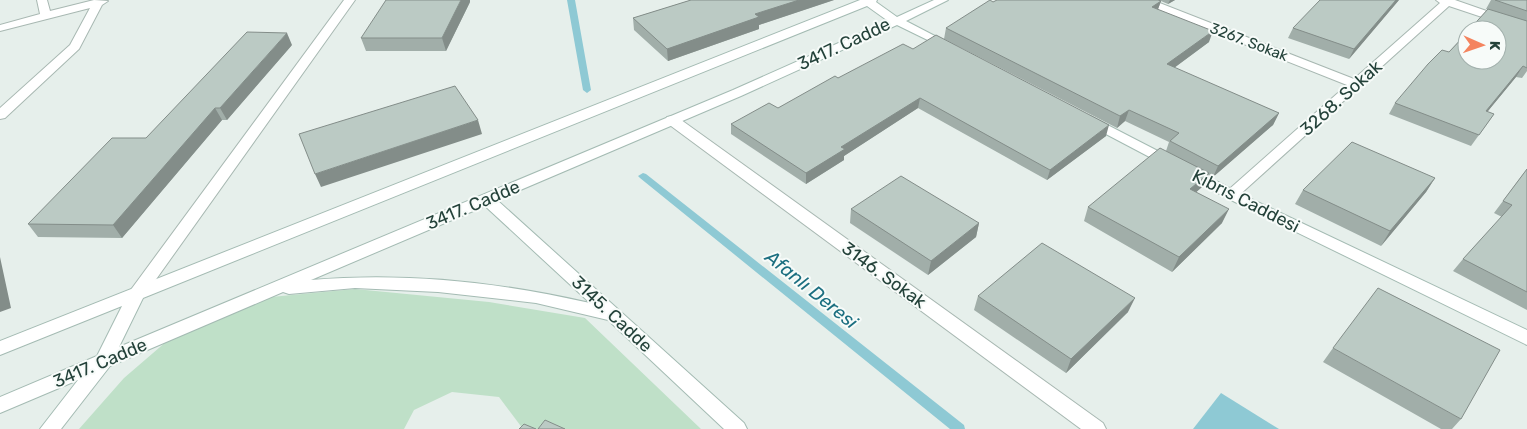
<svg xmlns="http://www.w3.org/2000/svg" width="1527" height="429" font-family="Rubik,sans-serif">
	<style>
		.green { fill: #bfe0c8 }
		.water { fill: #8ec9d4 }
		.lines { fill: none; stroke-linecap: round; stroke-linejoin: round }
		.stream { fill: #8ec9d4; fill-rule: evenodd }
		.street-casing { stroke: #a8b8b2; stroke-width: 2 }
		.secondary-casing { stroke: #a4bbb3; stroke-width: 2 }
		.street { fill: #fff; fill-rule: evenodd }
		.secondary { fill: #fff; fill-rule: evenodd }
		.wall { fill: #a1aea9 }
		.shaded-wall { fill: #838d89 }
		.building { fill: #bbcac4; stroke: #838d89 }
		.labels { text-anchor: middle; stroke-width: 4; stroke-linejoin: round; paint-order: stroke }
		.far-street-label { font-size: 15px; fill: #24423a; stroke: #f7fbf9 }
		.street-label { font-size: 18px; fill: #24423a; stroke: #f7fbf9 }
		.water-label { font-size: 19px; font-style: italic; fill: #1c6f80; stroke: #f7fbf9 }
	</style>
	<rect width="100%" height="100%" fill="#e6efeb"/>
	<path class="green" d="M355,289L489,302L585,318L701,429H523L499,397L452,392L414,410L404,429H79L124,378L167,341L271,297Z"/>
	<path class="water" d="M1221,393L1279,429H1193Z"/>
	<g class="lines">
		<path class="stream" d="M567,0H575L591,90L587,93L583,90Z
			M643,173L646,174L964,425L965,429H950L640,178L638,176Z"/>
		<defs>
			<path id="street" d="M37,0H47L50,11L94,0L108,1L102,5L79,49L5,118L0,119V108L70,45L90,8L0,31V25L40,14Z
				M344,0H355L142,299L136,301L130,299L128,295L130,291Z
				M1137,0H1152L1354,79L1440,3L1436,0H1455L1527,25V32L1449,6L1236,198H1226L1224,195L1226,192L1347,85L1138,2Z
				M672,116L677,117L1103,423L1106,429H1081L667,123L665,120L667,117Z"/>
			<path id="secondary" d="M860,0H877L876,2L897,17L934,0H948L906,21L956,47L954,49H946L897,25L741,96L497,200L744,423L747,429H724L608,320L536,303L438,292L355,288L289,294L283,292L110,366L61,429H40L78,380L0,413V397L97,356L122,306L0,355V341ZM867,6L888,21L733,90L119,347L143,298ZM485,206L590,303C499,282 404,272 311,280Z
				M1090,116L1245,196L1527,330V345L1235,202L1085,123L1083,120L1085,117Z"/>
		</defs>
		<use href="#street" class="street-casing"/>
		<use href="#secondary" class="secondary-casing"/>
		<use href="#street" class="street"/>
		<use href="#secondary" class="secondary"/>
	</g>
	<path class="wall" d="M691,0H834L759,25V29L668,61L634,30L633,18Z
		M997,0H1175L1168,4L1161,1L1158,9L1209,42L1174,68L1279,113L1273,125L1213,177L1208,175L1202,187L1196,192L1222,223L1172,272L1084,221L1088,207L1166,151L1169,142L1125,121L1117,128L944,39L946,28Z
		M1399,0L1349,59L1288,38L1293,28Z
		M1491,0H1527V71L1522,78L1516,77L1487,112L1494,114L1471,146L1389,114L1395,103L1449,52L1488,9H1486Z
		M470,2L446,51H366L361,38Z
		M292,45L227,120H222L122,238L38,237L28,224L146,138Z
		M913,49L1106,136L1047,180L918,108L844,156V160L806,184L731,134V124L778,108L838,78Z
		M1527,169V310L1453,271L1463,259L1502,217L1494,213Z
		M1435,178L1426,192L1381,246L1295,204L1303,190Z
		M851,209L979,223L976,237L928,275L850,223Z
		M978,296L1128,312L1066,373L974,310Z
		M1333,348L1461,419L1452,429H1441L1323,362Z"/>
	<path class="shaded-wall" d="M461,0H470V2L446,51L442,38Z
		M799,0H834L759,25V29L668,61L667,49L755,14Z
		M1170,0H1175L1168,4Z
		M1396,0H1399L1349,59L1354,49Z
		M1161,1L1157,12L1152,7Z
		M1213,31L1209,42L1163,76L1167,64Z
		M287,33L292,45L227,120L220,108Z
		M1523,66L1516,77L1479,122L1486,111Z
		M920,98L918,108L844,156V160L806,184V173L841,147Z
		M215,108L222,120L122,238L113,225Z
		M1129,110L1125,121L1117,128L1120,116Z
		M1279,113L1273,125L1213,177L1218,166Z
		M478,120L482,134L321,187L315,174Z
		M1109,125L1106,136L1047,180L1050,170Z
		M1209,173L1202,187L1184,203L1190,189Z
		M1435,178L1426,192L1381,246L1390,231Z
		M1229,209L1222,223L1172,272L1179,257Z
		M979,223L976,237L928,275L931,261Z
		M0,257L11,308L0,312Z
		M1135,298L1128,312L1066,373L1071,359Z"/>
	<path class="building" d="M386,0H461L442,38H361Z
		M691,0H799L755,14L759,17L667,49L633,18Z
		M990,0L993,2L997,0H1158L1161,1L1152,7L1213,31L1167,64L1279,113L1218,166L1170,141L1179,133L1129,110L1120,116L946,28Z
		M1320,0H1396L1354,49L1293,28Z
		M1495,0H1527V11Z
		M1488,9L1527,21V68L1523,66L1486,111L1494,114L1479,135L1395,103L1428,64L1442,50L1449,52L1467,33V60H1497V30H1469Z
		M247,32L287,33L220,108H215L113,225L28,224L112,138H146Z
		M936,35L1109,125L1050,170L920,98L841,147L845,149L806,173L731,124L769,103L778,108L835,76L838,78L903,44L913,49Z
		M455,86L478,120L315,174L299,134Z
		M1352,142L1435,178L1390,231L1303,190Z
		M1160,148L1209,173L1190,189L1229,209L1179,257L1088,207Z
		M1527,169V292L1463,259L1512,205L1503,201Z
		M901,176L979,223L931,261L851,209Z
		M1042,243L1135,298L1071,359L978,296Z
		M1378,288L1500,350L1461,419L1333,348Z
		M545,420L565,429H538Z
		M524,424L536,429H519Z"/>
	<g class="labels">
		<g class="far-street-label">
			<text transform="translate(1249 42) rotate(21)" y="5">3267. Sokak</text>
		</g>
		<g class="street-label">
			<text transform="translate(844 44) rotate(-25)" y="6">3417. Cadde</text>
			<text transform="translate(1341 98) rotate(-42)" y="6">3268. Sokak</text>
			<text transform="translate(1246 201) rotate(27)" y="6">Kıbrıs Caddesi</text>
			<text transform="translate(473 205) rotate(-23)" y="6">3417. Cadde</text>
			<text transform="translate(884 275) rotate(36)" y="6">3146. Sokak</text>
			<text transform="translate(612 314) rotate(43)" y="6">3145. Cadde</text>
			<text transform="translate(100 363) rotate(-23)" y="6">3417. Cadde</text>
		</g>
		<g class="water-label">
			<text transform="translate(812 289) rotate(39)" y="7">Afanlı Deresi</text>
		</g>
	</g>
	<g transform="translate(1482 45) rotate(92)"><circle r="24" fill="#f7fbf9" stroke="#a3b1ad"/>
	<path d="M0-4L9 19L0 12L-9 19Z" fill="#f4845f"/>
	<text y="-8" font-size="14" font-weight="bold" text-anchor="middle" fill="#24423a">K</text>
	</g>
</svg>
